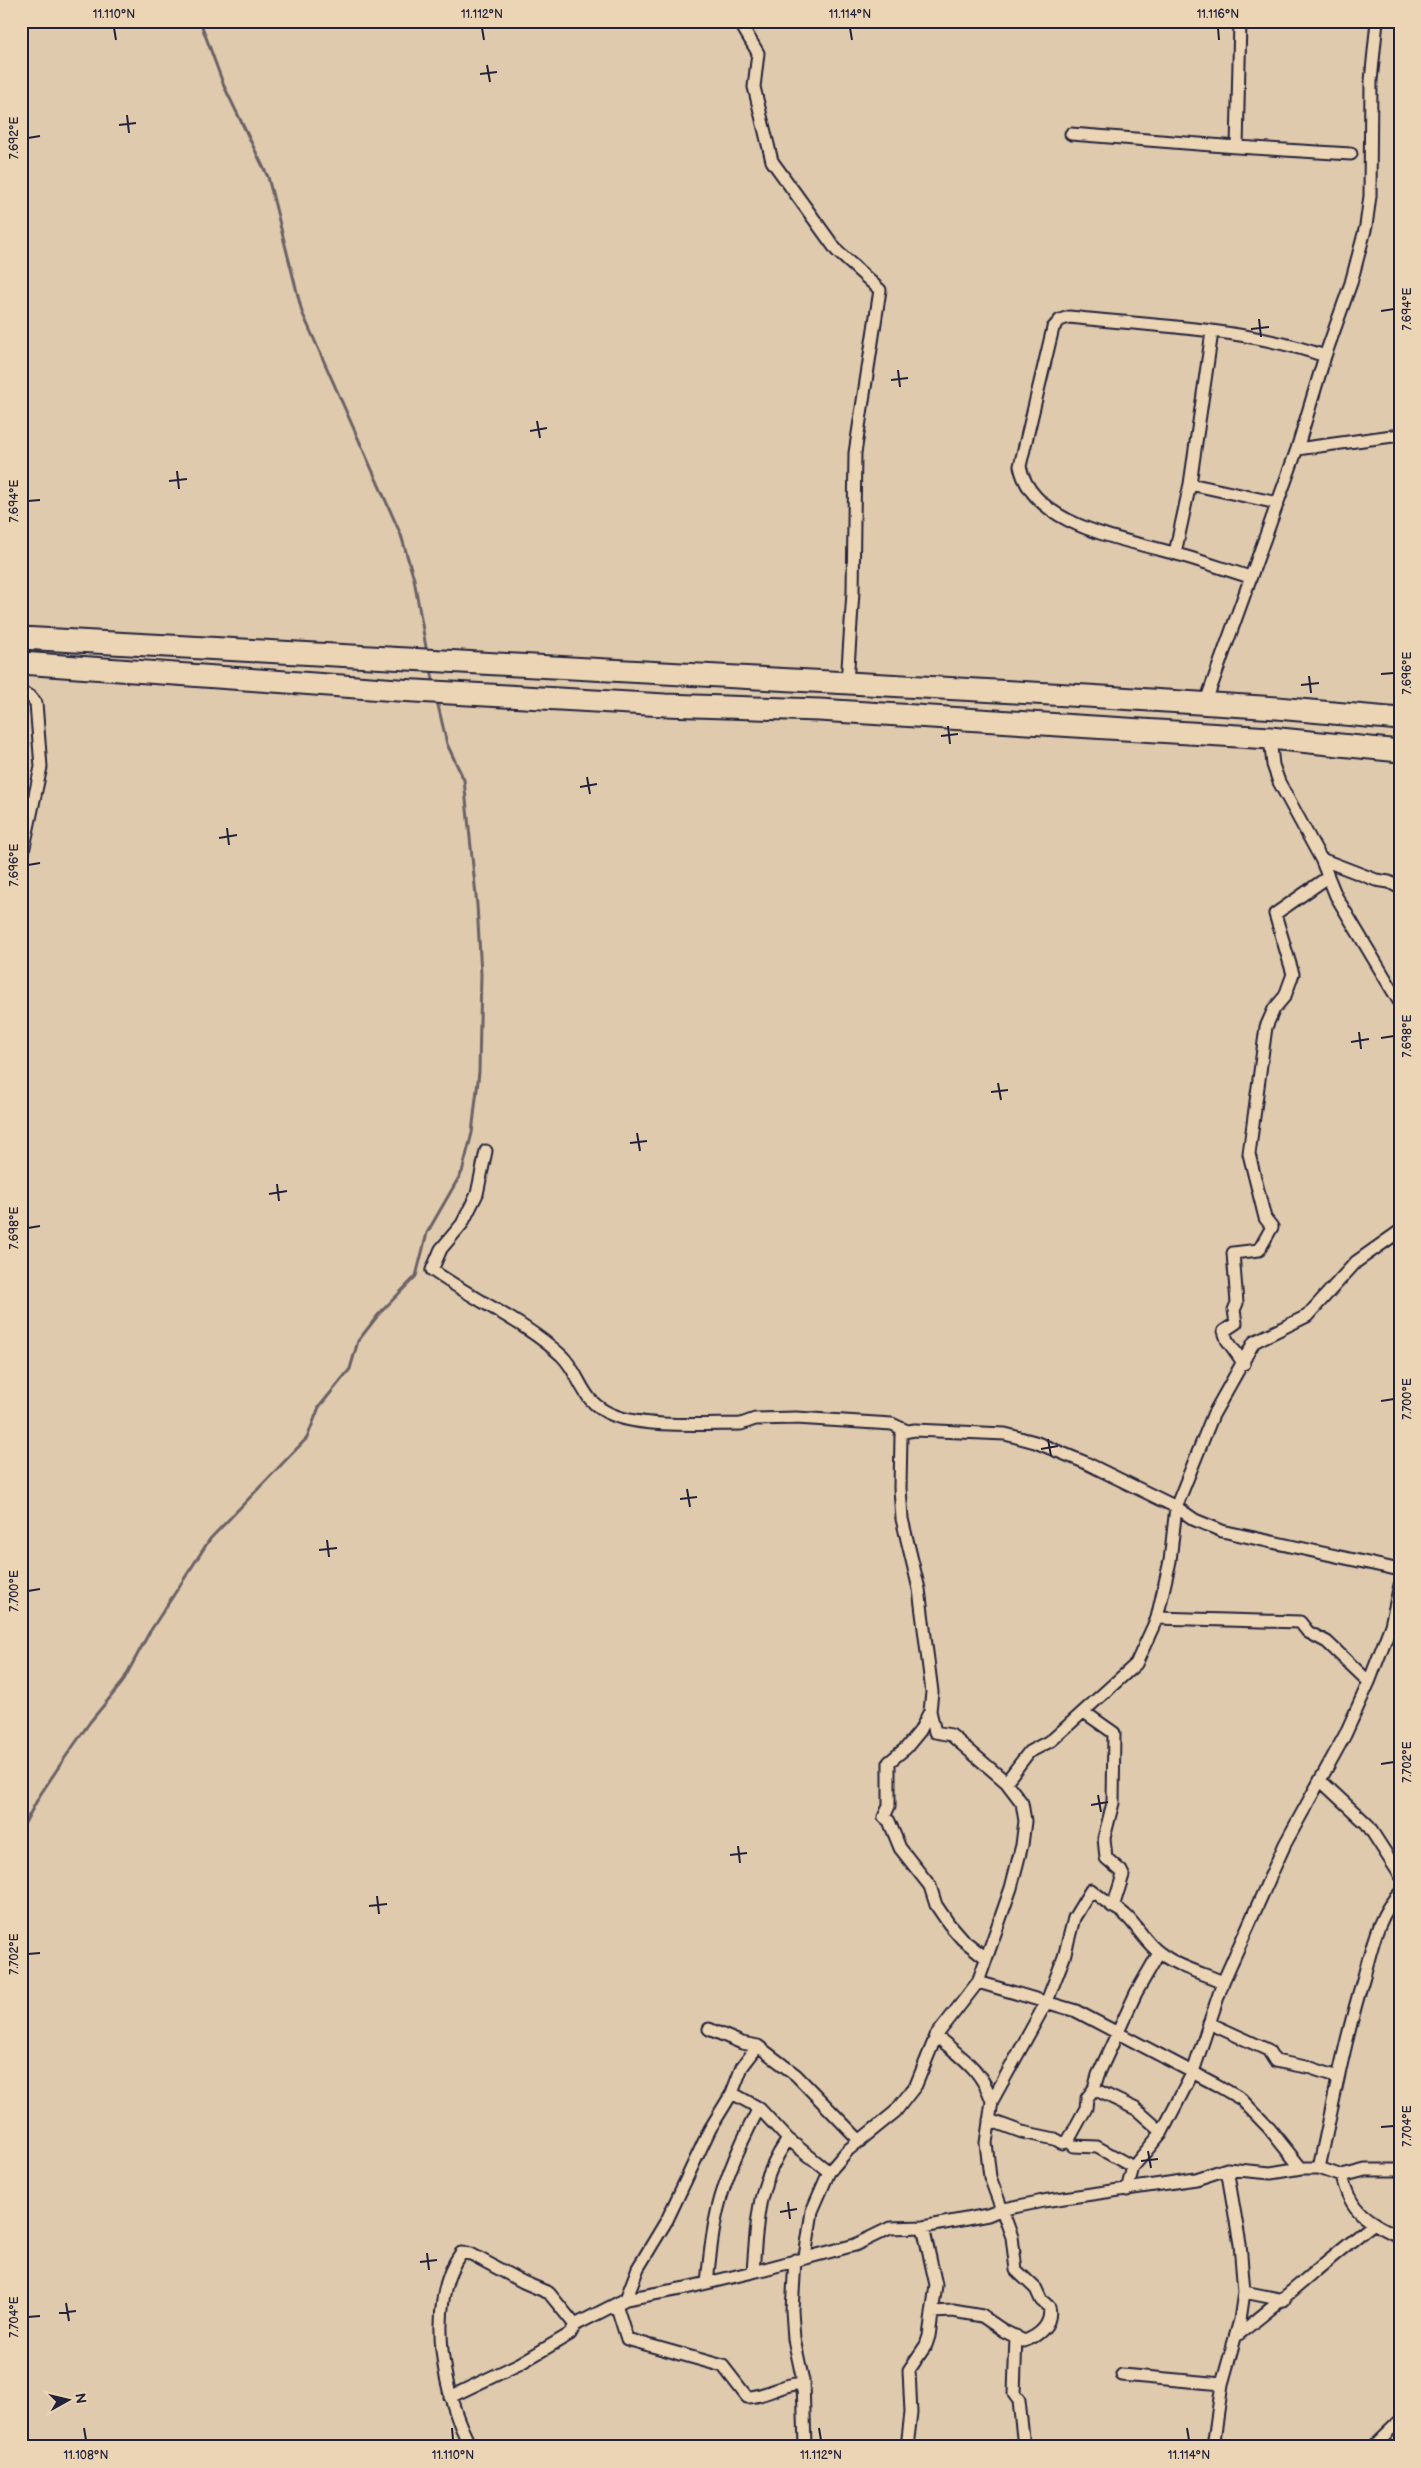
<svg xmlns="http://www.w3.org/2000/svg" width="1421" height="2468" font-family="'Balsamiq Sans',sans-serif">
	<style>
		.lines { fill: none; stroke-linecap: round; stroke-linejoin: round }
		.stream { stroke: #6a6266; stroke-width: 3 }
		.street-casing { stroke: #22223b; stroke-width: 15 }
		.highway-casing { stroke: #22223b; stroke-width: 25 }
		.street { stroke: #ecd5b5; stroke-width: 11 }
		.highway { stroke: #ecd5b5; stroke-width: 21 }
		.ticks { fill: none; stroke: #22223b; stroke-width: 2 }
		.neatline { fill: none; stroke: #22223b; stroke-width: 2 }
		.ticks-label { font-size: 12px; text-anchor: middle; fill: #22223b }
	</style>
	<rect width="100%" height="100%" fill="#e0caae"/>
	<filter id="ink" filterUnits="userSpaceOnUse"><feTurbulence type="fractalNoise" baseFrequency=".02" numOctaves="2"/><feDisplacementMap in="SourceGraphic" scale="10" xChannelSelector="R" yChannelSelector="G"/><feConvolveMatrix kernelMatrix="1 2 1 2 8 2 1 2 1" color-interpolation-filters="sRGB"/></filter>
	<g filter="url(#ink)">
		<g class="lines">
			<path class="stream" d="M200,21L224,86L268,177L302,312L401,535L414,579L427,653
				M431,669L434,685
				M21,1830L40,1795L62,1762L90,1722L122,1683L149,1633L210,1539L307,1438L319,1407L350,1369L358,1341L379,1314L416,1276L427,1233L462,1172L472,1133L479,1072L481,974L477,905L464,780L447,744L437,701"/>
			<defs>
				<path id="street" d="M739,21L758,53L754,87L772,161L837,251L880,290L855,453L853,592L847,683
					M1240,21L1237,147L1351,154
					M1071,134L1237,147
					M1297,449L1400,435
					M1190,484L1277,503
					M1175,553L1190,484L1212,332
					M1250,577C1224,569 1199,560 1173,553C1124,539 1032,526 1020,466L1053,328L1060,320L1069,317C1154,326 1245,328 1325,356
					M21,692L31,697L36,703L41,767L21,861
					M1205,704L1297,449L1325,356L1351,283L1366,226L1370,196L1371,81L1377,21
					M1270,738L1273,765L1279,782L1321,859L1336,896L1400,1003
					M1321,859L1376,880L1389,882L1400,888
					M486,1151L477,1194L462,1224L441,1249L432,1270C474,1300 524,1321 562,1356C582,1376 580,1402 613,1415C644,1428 706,1424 741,1424L755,1419L796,1418L892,1424L905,1430
					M1244,1364L1227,1340L1224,1331L1236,1323L1234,1310L1237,1303L1233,1253L1259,1250L1272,1227L1265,1218L1249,1154L1266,1027L1274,1009L1285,996L1293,974L1275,914L1328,877
					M1157,1618L1300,1622L1308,1632L1327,1642L1369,1682
					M930,1711L920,1731L906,1748L889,1762V1806L884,1817L889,1821L900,1848L930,1886L936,1905L949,1924L962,1939L986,1958
					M1084,1712L1114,1733L1113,1803L1104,1838L1106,1858L1121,1871L1123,1875L1113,1907C1133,1915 1142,1941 1160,1953C1178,1967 1202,1973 1223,1982
					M1320,1780L1367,1824L1400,1875
					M1006,1782L1029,1752L1052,1740L1136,1664L1157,1618L1170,1561L1176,1507L1213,1415L1254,1342L1307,1316L1356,1262L1400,1231
					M978,1982L1076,2011L1215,2084L1241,2099L1269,2128L1301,2168
					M1209,2023L1268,2050L1275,2061L1311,2068L1335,2076L1337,2083
					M709,2029L742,2043L758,2046L796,2075L860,2141
					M936,2036C961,2057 981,2068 992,2101
					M1094,2089L1136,2109L1162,2132
					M732,2093L759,2108L788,2139L829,2172
					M989,2120L1022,2132L1055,2139L1062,2143L1068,2141L1073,2146L1097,2147L1133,2167
					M1068,2141L1086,2108L1087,2098L1094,2089L1098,2075L1136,1993L1159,1953
					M1319,2168C1333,2104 1345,2039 1364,1976C1372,1947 1378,1914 1400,1893
					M1342,2176C1350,2213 1368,2221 1400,2237
					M1127,2190L1133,2167L1162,2132L1193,2072L1223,1982L1285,1844L1345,1735L1369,1682L1391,1625L1400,1585
					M805,2257L812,2211L829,2172L848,2150L895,2112L916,2085L936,2036L978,1982L1011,1888L1022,1845L1025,1821L1022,1803L1006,1782L951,1735L935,1732L930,1711L932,1692L919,1589L902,1519L900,1488L901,1436L903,1432L915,1430L1005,1434L1035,1442L1084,1462L1176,1507L1195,1520L1222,1531L1400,1570
					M795,2260L792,2310L794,2339L803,2381L805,2447
					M753,2272C757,2219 757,2184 788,2139
					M707,2283C709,2263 711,2242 715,2222C722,2183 740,2144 759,2108
					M1244,2292L1284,2300
					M626,2299L638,2268L667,2220L710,2129L732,2093L742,2067L758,2046
					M616,2304L627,2339L723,2366L747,2397C763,2398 786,2382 801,2384L803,2391
					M932,2312L953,2311L982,2316L1004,2331L1024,2341C1039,2336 1053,2324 1049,2307L1041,2300L1036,2289L1016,2270L1012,2237L990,2177L986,2143L992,2101L1047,2001L1064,1957L1074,1918L1091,1890L1113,1907
					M1016,2336L1014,2394L1019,2401L1024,2447
					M1236,2336C1284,2300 1326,2260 1373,2224
					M1122,2375L1222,2384
					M450,2397L519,2364L570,2334L575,2325L626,2299L686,2288L753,2272L855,2245L890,2228L923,2227L988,2215L1000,2210L1043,2201L1196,2179L1227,2169L1271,2173L1301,2168H1319L1342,2176L1365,2170H1400
					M471,2447C443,2399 425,2301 461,2253L471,2254L523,2282L549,2293L575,2325
					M907,2447L911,2413L909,2370L926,2345L929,2336L936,2285L923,2227
					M1213,2447L1222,2384L1240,2320L1244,2292L1240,2244L1227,2169
					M1373,2447L1400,2421"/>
				<path id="highway" d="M21,638L1087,696L1277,708L1400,719
					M21,663L398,690L665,705L819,710L1270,738L1400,751"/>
			</defs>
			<use href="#street" class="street-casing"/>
			<use href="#highway" class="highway-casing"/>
			<use href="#street" class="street"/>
			<use href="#highway" class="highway"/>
		</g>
	</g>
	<path class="ticks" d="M114,28L116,40M482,28L484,40M850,28L852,40M1218,28L1219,40M487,65L490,82M480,74L497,72M127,115L129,133M119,125L136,123M28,138L40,136M1381,311L1394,309M1259,319L1261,337M1251,329L1269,327M898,370L900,387M891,380L908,378M537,421L540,438M530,431L547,428M177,471L179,489M169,481L187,479M28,501L40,500M1381,674L1394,673M1309,676L1311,693M1301,685L1319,683M948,726L950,744M941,736L958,734M587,777L590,794M580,787L597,784M227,828L229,845M219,838L237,835M28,865L40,863M1359,1032L1361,1049M1381,1038L1394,1036M1351,1042L1369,1039M998,1083L1001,1100M991,1092L1008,1090M637,1133L640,1151M630,1143L647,1141M277,1184L279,1201M269,1194L287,1191M28,1228L40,1226M1381,1401L1394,1399M1048,1439L1051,1456M1041,1449L1058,1446M687,1489L690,1507M680,1499L697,1497M327,1540L329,1557M319,1550L337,1548M28,1591L40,1589M1381,1764L1394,1762M1098,1795L1101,1812M1091,1805L1108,1802M738,1846L740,1863M730,1855L747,1853M377,1896L379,1914M369,1906L387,1904M28,1954L40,1953M1381,2127L1394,2126M1148,2151L1151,2168M1141,2161L1158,2159M788,2202L790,2219M780,2212L797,2209M427,2253L429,2270M420,2262L437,2260M66,2303L69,2321M59,2313L76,2311M28,2317L40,2316M84,2428L86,2440M452,2428L453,2440M819,2428L821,2440M1187,2428L1189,2440"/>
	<rect width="1421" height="2468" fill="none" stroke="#ecd5b5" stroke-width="55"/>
	<g transform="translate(68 2400) rotate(82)" stroke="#ecd5b5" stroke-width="4" paint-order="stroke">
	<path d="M0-4L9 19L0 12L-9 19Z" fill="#22223b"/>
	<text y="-8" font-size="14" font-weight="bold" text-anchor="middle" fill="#22223b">N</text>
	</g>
	<rect x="28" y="28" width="1366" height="2412" class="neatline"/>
	<g class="ticks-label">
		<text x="114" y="18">11.110°N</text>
		<text x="482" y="18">11.112°N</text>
		<text x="850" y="18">11.114°N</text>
		<text x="1218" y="18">11.116°N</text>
		<text transform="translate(14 138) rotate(-90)" y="4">7.692°E</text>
		<text transform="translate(1407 309) rotate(-90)" y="4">7.694°E</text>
		<text transform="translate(14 501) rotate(-90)" y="4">7.694°E</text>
		<text transform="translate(1407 673) rotate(-90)" y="4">7.696°E</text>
		<text transform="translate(14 865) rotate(-90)" y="4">7.696°E</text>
		<text transform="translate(1407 1036) rotate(-90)" y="4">7.698°E</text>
		<text transform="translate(14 1228) rotate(-90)" y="4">7.698°E</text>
		<text transform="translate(1407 1399) rotate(-90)" y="4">7.700°E</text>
		<text transform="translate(14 1591) rotate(-90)" y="4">7.700°E</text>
		<text transform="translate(1407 1762) rotate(-90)" y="4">7.702°E</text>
		<text transform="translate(14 1954) rotate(-90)" y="4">7.702°E</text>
		<text transform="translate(1407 2126) rotate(-90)" y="4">7.704°E</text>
		<text transform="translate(14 2317) rotate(-90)" y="4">7.704°E</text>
		<text x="86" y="2459">11.108°N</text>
		<text x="453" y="2459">11.110°N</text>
		<text x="821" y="2459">11.112°N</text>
		<text x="1189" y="2459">11.114°N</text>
	</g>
</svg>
